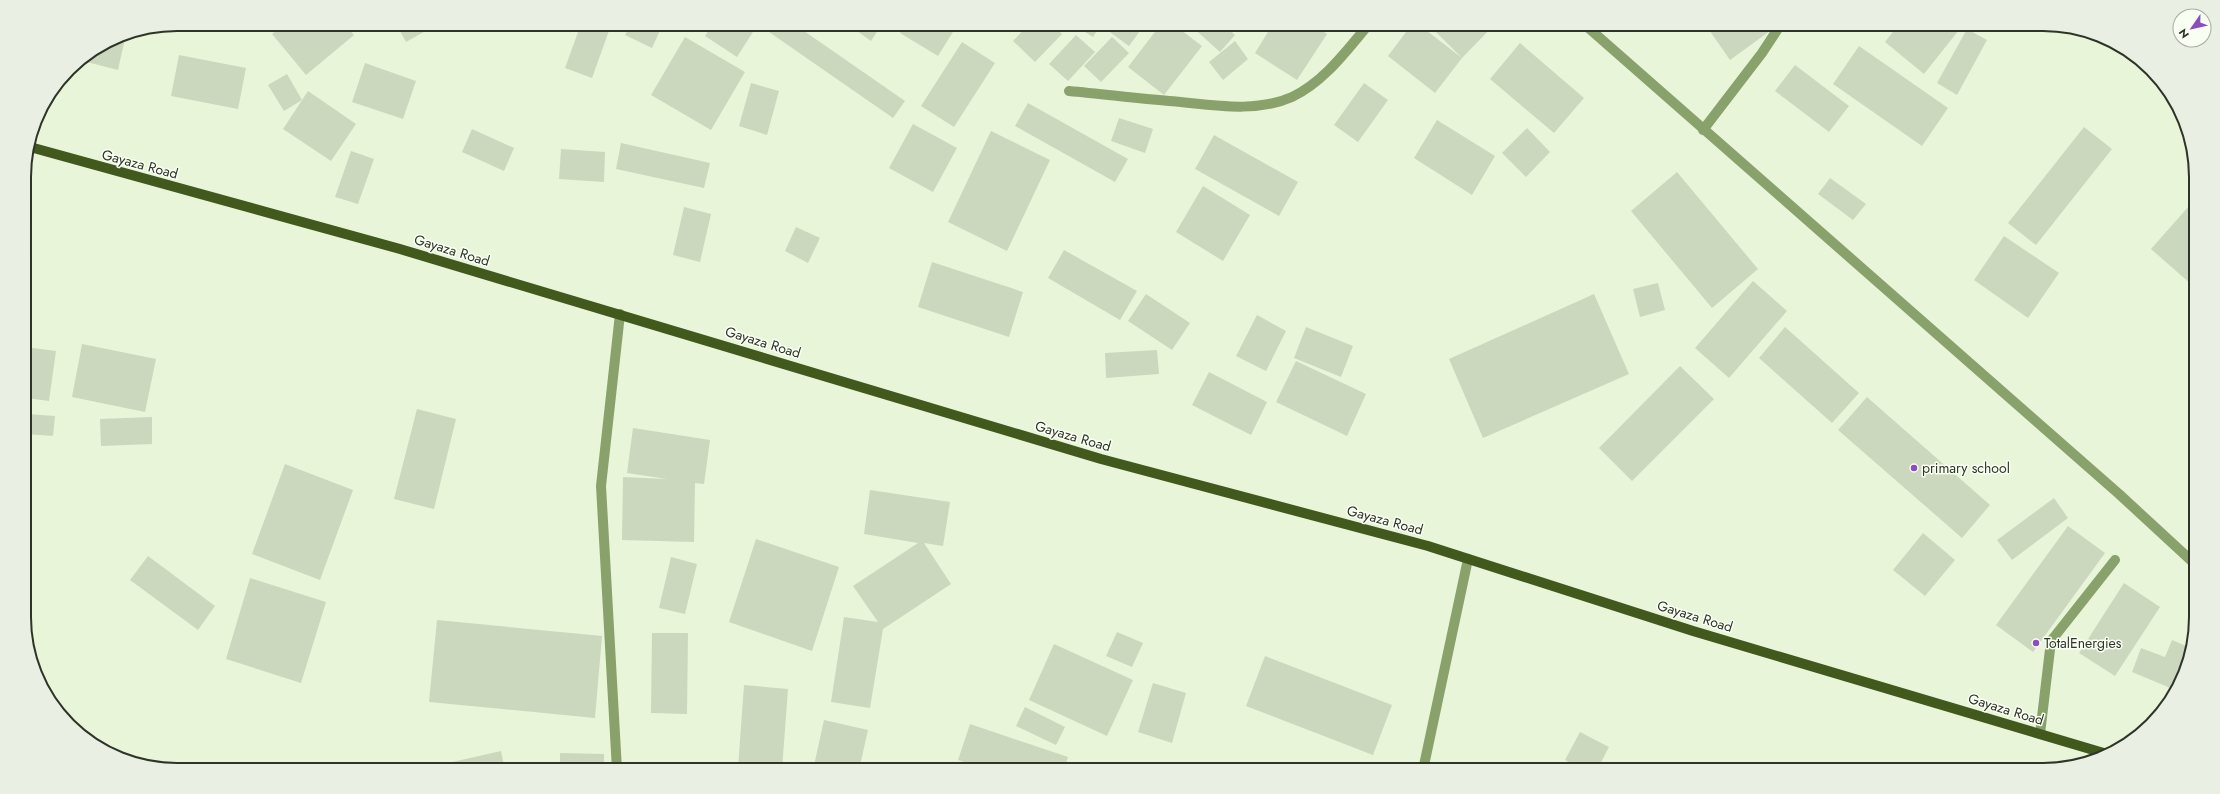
<svg xmlns="http://www.w3.org/2000/svg" width="2220" height="794" font-family="Jost,sans-serif">
	<style>
		.building { fill: #ccd8bd }
		.lines { fill: none; stroke-linecap: round; stroke-linejoin: round }
		.minor { stroke: #89a16b; stroke-width: 10 }
		.major { stroke: #42591d; stroke-width: 10 }
		.poi-dot { fill: #8e4cc1; stroke: #fafff4; stroke-width: 1.5 }
		.labels { text-anchor: middle; stroke-width: 3; stroke-linejoin: round; paint-order: stroke }
		.street-label { font-size: 14px; fill: #2f3429; stroke: #fafff4 }
		.poi-label { font-size: 14px; fill: #2f3429; stroke: #fafff4; text-anchor: start }
		.rim { fill: none; stroke: #2f3429; stroke-width: 2 }
	</style>
	<rect width="100%" height="100%" fill="#e8f5d9"/>
	<path class="building" d="M284,24H345L354,35L306,75L272,34Z
		M396,24H438L406,42Z
		M581,24H598L610,28L592,78L565,68Z
		M631,24H663L652,48L625,35Z
		M713,24H758L737,57L705,36Z
		M774,24H794L905,101L893,118L769,32Z
		M847,24H882L871,41Z
		M905,24H951L956,27L938,56L900,33Z
		M1002,24H1017L1009,32Z
		M1029,24H1052L1062,34L1035,62L1013,41Z
		M1072,24H1101L1093,37Z
		M1112,24H1145L1129,46L1107,30Z
		M1161,24H1173L1202,46L1164,95L1128,67Z
		M1189,24H1223L1235,35L1220,52Z
		M1273,24H1312L1327,34L1297,80L1255,53Z
		M1412,24H1418L1462,58L1435,93L1388,56Z
		M1428,24H1495L1462,58Z
		M1705,24H1765L1770,31L1730,60Z
		M1899,24H1952L1959,30L1924,74L1885,42Z
		M1967,29L1987,40L1957,95L1937,83Z
		M126,34L118,70L79,60L119,36Z
		M1076,35L1095,52L1068,81L1049,64Z
		M685,37L745,72L711,130L651,95Z
		M1112,37L1129,53L1101,82L1084,66Z
		M1235,41L1248,59L1223,80L1209,62Z
		M962,42L995,63L954,127L921,106Z
		M1520,43L1584,98L1554,133L1490,79Z
		M1859,46L1948,108L1922,146L1833,84Z
		M179,55L246,68L238,109L171,96Z
		M365,63L416,81L403,119L352,102Z
		M1795,65L1849,106L1829,132L1775,91Z
		M287,74L302,100L284,111L268,85Z
		M751,83L779,91L767,135L739,126Z
		M1364,83L1388,100L1358,142L1334,125Z
		M308,91L356,124L331,161L283,129Z
		M1028,103L1128,159L1115,182L1015,126Z
		M1119,118L1153,129L1145,153L1111,141Z
		M1437,120L1495,156L1472,195L1414,158Z
		M913,124L957,148L933,192L889,168Z
		M2084,127L2112,149L2036,245L2008,223Z
		M1527,128L1550,152L1526,177L1502,153Z
		M472,129L514,148L504,171L462,152Z
		M991,131L1050,160L1007,251L948,222Z
		M1214,135L1298,182L1279,216L1195,169Z
		M621,143L710,163L704,188L616,169Z
		M561,149L605,152L604,182L559,179Z
		M351,151L374,159L358,204L335,197Z
		M1677,172L1758,269L1712,308L1631,211Z
		M1830,178L1866,204L1853,220L1818,194Z
		M1203,186L1250,215L1223,261L1176,232Z
		M2189,206L2195,210V282L2192,285L2151,249Z
		M684,207L711,214L700,262L673,255Z
		M796,227L820,238L808,263L785,251Z
		M2004,236L2059,273L2028,318L1974,280Z
		M1064,250L1137,291L1120,320L1048,278Z
		M932,262L1023,292L1009,337L918,307Z
		M1753,281L1787,311L1729,378L1695,348Z
		M1658,283L1665,310L1640,317L1633,289Z
		M1146,294L1190,323L1172,350L1128,321Z
		M1594,294L1629,374L1483,438L1449,359Z
		M1257,315L1286,331L1266,371L1236,356Z
		M1306,327L1353,346L1341,377L1294,358Z
		M1785,327L1859,393L1832,423L1759,358Z
		M82,344L156,359L145,412L72,397Z
		M25,347L56,351L49,401L26,398Z
		M1157,350L1159,374L1106,378L1105,353Z
		M1296,361L1366,394L1347,436L1276,402Z
		M1680,366L1714,399L1632,481L1599,448Z
		M1209,372L1267,402L1251,435L1192,405Z
		M1867,397L1990,505L1962,538L1838,430Z
		M417,409L456,419L434,509L394,499Z
		M26,414L55,416L53,436L26,434Z
		M152,417V444L101,446L100,419Z
		M633,428L710,440L704,484L695,483L694,542L622,540L623,477L667,479L627,473Z
		M285,464L353,490L320,580L252,554Z
		M870,490L950,502L943,546L924,543L951,584L883,629L870,708L831,702L844,617L878,622L853,586L918,543L864,534Z
		M2054,498L2068,518L2012,560L1997,540Z
		M2068,526L2105,553L2033,652L1996,625Z
		M1923,533L1955,560L1925,596L1893,570Z
		M756,539L839,567L812,651L729,622Z
		M148,556L215,606L198,630L130,580Z
		M671,557L697,564L685,614L659,608Z
		M250,578L326,602L301,683L226,659Z
		M2124,583L2160,607L2115,676L2079,653Z
		M437,620L602,636L595,718L429,702Z
		M1117,632L1143,643L1132,667L1106,656Z
		M652,633H688L687,714L651,713Z
		M2172,640L2191,648L2188,666L2175,690L2132,672L2141,648L2165,657Z
		M1054,644L1133,680L1107,736L1029,700Z
		M1265,656L1392,705L1373,755L1246,706Z
		M1153,683L1186,693L1172,743L1138,732Z
		M744,685L788,689L782,770L738,768Z
		M1025,707L1065,727L1056,745L1016,726Z
		M824,720L868,730L859,770H813Z
		M970,724L1068,757L1064,770H987L958,760Z
		M1580,732L1609,747L1597,770H1583L1565,760Z
		M501,751L505,770H440L439,765Z
		M560,753L604,754V770H560Z"/>
	<g class="lines">
		<path class="minor" d="M1584,24L2119,494L2196,565
			M1069,91C1102,94 1135,98 1169,101C1208,104 1254,114 1292,97C1324,82 1347,50 1369,24
			M1703,130L1762,53L1781,24
			M2040,734L2051,641L2115,560
			M617,770L601,486L620,314
			M1423,770L1468,559"/>
		<path class="major" d="M30,147L400,249L1101,459L1428,546L1693,631L2107,754"/>
	</g>
	<g class="poi-dot">
		<circle cx="1914" cy="468" r="4"/>
		<circle cx="2036" cy="643" r="4"/>
	</g>
	<g class="labels">
		<g class="street-label">
			<text transform="translate(140 164) rotate(15)" y="5">Gayaza Road</text>
			<text transform="translate(452 250) rotate(17)" y="5">Gayaza Road</text>
			<text transform="translate(763 342) rotate(17)" y="5">Gayaza Road</text>
			<text transform="translate(1073 436) rotate(16)" y="5">Gayaza Road</text>
			<text transform="translate(1385 520) rotate(15)" y="5">Gayaza Road</text>
			<text transform="translate(1695 616) rotate(17)" y="5">Gayaza Road</text>
			<text transform="translate(2006 709) rotate(17)" y="5">Gayaza Road</text>
		</g>
		<g class="poi-label">
			<text x="1922" y="473">primary school</text>
			<text x="2044" y="648">TotalEnergies</text>
		</g>
	</g>
	<path d="M0 0H2220V794H0ZM177 31H2043A146 146 0 0 1 2189 177V617A146 146 0 0 1 2043 763H177A146 146 0 0 1 31 617V177A146 146 0 0 1 177 31Z" fill="#eaefe4" fill-rule="evenodd"/>
	<path class="rim" d="M177 31H2043A146 146 0 0 1 2189 177V617A146 146 0 0 1 2043 763H177A146 146 0 0 1 31 617V177A146 146 0 0 1 177 31Z"/>
	<g transform="translate(2192 28) rotate(236)"><circle r="19" fill="#fafff4" stroke="#a9aea3"/>
	<path d="M0-3L7 15L0 10L-7 15Z" fill="#8e4cc1"/>
	<text y="-6" font-size="11" font-weight="bold" text-anchor="middle" fill="#2f3429">N</text>
	</g>
</svg>
